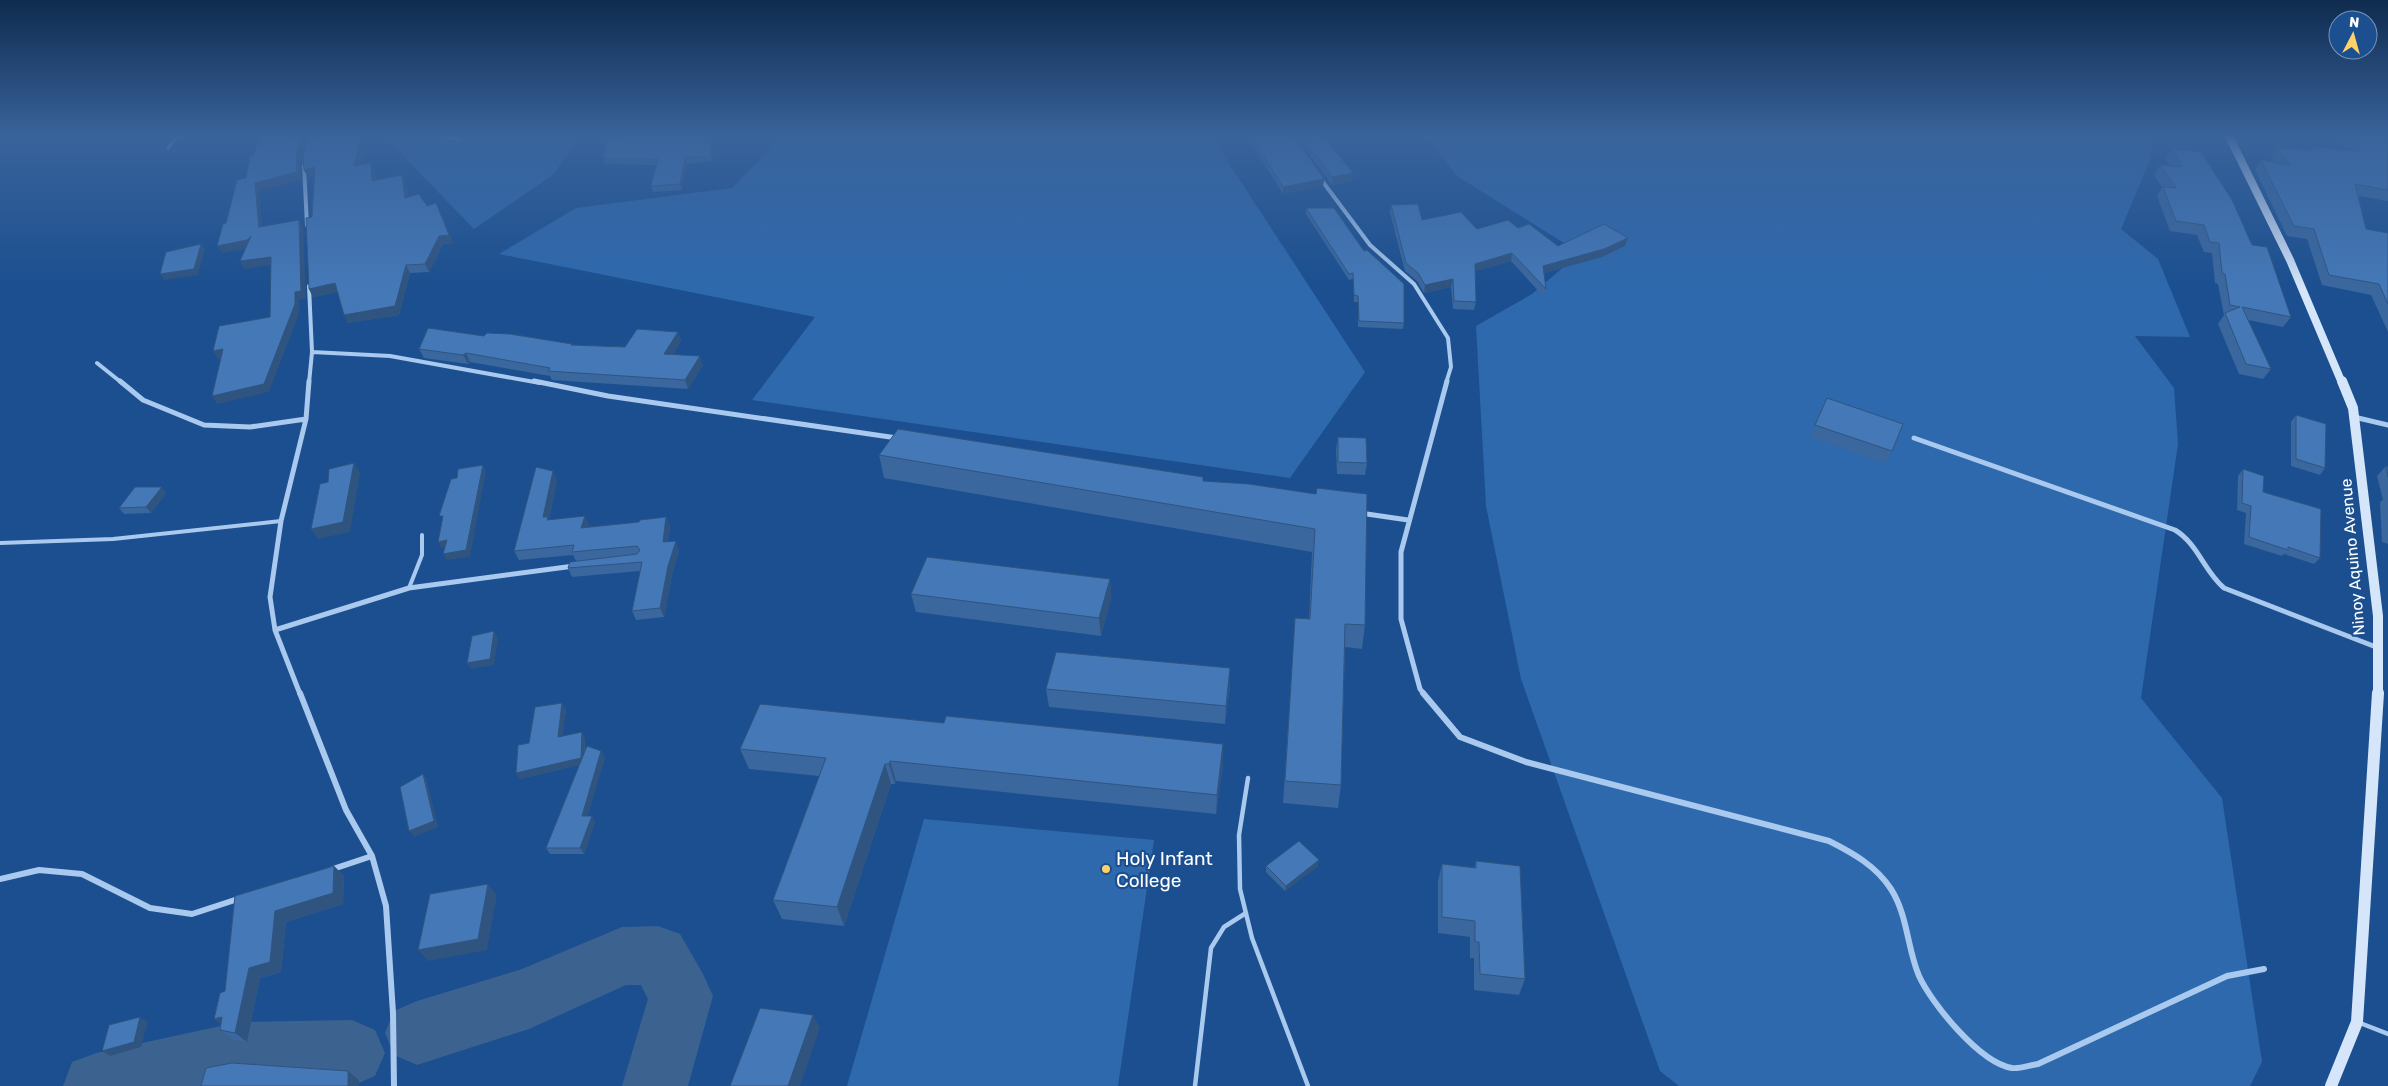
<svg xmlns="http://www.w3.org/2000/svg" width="2388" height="1086" font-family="Rubik,sans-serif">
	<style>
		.green { fill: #2e69ad }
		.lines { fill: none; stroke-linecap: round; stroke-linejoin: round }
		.river { fill: #3c6290; fill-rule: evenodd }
		.service-far2 { stroke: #a9c9ee; stroke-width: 3 }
		.service-far1 { stroke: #a9c9ee; stroke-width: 4 }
		.service { stroke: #a9c9ee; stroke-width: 4.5 }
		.minor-far2 { stroke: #a9c9ee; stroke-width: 4 }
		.minor-far1 { stroke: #a9c9ee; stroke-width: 5 }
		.minor { stroke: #a9c9ee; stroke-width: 6 }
		.secondary-far2 { stroke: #d6e6fa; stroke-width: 8 }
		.secondary-far1 { stroke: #d6e6fa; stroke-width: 10 }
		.secondary { stroke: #d6e6fa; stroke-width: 12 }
		.wall { fill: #3a679d }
		.shaded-wall { fill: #305480 }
		.building { fill: #4478b7; stroke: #305480 }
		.poi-dot { fill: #ffd166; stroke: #1b4f8f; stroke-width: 2 }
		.labels { text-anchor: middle; stroke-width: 4.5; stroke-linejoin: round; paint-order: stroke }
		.street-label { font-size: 16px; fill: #fff; stroke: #1b4f8f }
		.near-poi-label { font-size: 19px; fill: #fff; stroke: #1b4f8f; text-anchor: start }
	</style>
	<rect width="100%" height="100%" fill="#1b4f8f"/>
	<path class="green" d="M384,136H579L554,174L474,229Z
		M782,136H1211L1365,372L1290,478L752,400L815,317L499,254L576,208L732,188Z
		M1426,136H2153L2150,160L2121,229L2158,259L2190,337L2135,336L2174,388L2178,444L2141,698L2222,798L2262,1062L2250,1086H1679L1660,1071L1521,679L1486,506L1476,326L1532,294L1580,253L1457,176Z
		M924,819L1154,840L1118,1086H847Z"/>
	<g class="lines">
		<path class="river" d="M658,926L680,934L703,974L713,996L688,1086H622L648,999L641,985H626L529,1029L417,1065L394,1055L385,1033L394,1011L417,1001L522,969L622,927Z
			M352,1020L375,1030L385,1053L375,1076L352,1086H63L72,1062L96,1053L239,1022Z"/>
		<path class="service-far2" d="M435,136L459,139
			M168,148L178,136"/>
		<path class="service-far1" d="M0,543L113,539L281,521
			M409,588L422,555V535"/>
		<path class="service" d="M1248,778L1239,835L1240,889L1252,938L1308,1086
			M2360,1023L2388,1034
			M1195,1086L1211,948L1224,927L1246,913"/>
		<path class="minor-far2" d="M304,166L307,225
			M1320,178L1370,245L1414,284L1448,338L1451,367L1446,383
			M309,286L312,352L309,383
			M312,352L390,356L540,383
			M97,363L122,383"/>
		<path class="minor-far1" d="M120,381L143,400L204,425L250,427L306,419
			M534,381L608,396L897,438
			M2354,417L2388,425
			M1914,438L2175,530C2198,544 2204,571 2224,588L2376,647
			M1360,513L1408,520
			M275,630L409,588L574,566
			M300,694L275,630L270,597L281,521L306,419L309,381
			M1424,694L1420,689L1401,619V552L1447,381"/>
		<path class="minor" d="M300,693L346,810L372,856L386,906L393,1013L394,1086
			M1423,693L1460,737L1526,762L1829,841C1853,853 1876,866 1891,889C1908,916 1907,948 1919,976C1932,1004 1980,1063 2012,1068C2020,1069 2030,1065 2038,1064L2227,976L2264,969
			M330,870L372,856
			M0,879L39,870L82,874L150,908L192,914L241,898"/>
		<path class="secondary-far2" d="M2229,136L2290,260L2342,383"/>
		<path class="secondary-far1" d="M2342,381L2353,408L2378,616V694"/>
		<path class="secondary" d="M2331,1086L2357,1022L2378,693"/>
	</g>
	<path class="wall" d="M367,136L360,165L375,171L376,180L402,175L406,183L408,198L440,211L453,243L443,244L429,272L410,273L399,315L348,323L338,292L313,297L309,289L314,176L308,178Z
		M713,136L712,161L687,164L682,190L653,192L651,186L656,165L605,164L603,158Z
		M1247,136H1294L1324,179L1323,186L1283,194Z
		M1296,136H1323L1353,173L1352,181L1332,185Z
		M2337,136H2388V201L2358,196L2366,229L2388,233V332L2371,295L2322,285L2307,239L2287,236L2255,170L2261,160L2275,163L2271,158L2277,148L2311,150L2313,147L2347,150Z
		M2172,149L2252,245L2291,317L2283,327L2248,320L2271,369L2263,379L2239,374L2218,324L2224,315L2218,284L2215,283L2212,253L2204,252L2197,235L2170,231L2157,196L2162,187L2154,175L2160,165L2170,166L2166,159Z
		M1391,205L1422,220L1477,229L1518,228L1558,246L1628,238L1625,246L1602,257L1544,273L1546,289L1544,297L1511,261L1475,271L1476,302L1474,310L1453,309L1451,287L1424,293L1417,281L1405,271L1390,213Z
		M1306,208L1404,323L1403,329L1358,327V302H1354L1353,279L1349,280L1306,214Z
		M678,332L681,341L673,354L703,365L688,389L552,380L550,376L470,362L468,364L424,358L419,349L484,336L573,345L625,347Z
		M1827,398L1892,451L1885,463L1810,437Z
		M2296,415L2325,468L2320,475L2291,466V422Z
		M1338,437L1367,463L1365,475L1337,474L1336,449Z
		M879,455L1203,481L1316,494L1365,625L1362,649L1345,647L1341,785L1338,808L1283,803L1295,618L1309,619L1312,552L884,478Z
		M2386,466L2388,467V544L2382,542L2380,502L2383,500L2377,476Z
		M2243,469L2320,558L2314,564L2284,554L2282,556L2244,544L2246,513L2237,510L2238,476Z
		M557,480L549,519L589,525L588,527L639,522L666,517L670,526L668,541L679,550L672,575L664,617L636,620L632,611L640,571L572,577L568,568L576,561L573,555L519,560L514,551Z
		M166,493L151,513L124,514L119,508Z
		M1110,579L1111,598L1101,636L916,612L911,594Z
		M1230,686L1225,724L1049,707L1046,689Z
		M566,709L562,736L585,738V750L605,757L587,816L595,822L584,854H550L546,848L579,765L520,779L516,773L529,743Z
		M740,749L1223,764L1216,814L896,781L895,784H891L844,926L782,919L773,900L819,776L749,769Z
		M1476,861L1525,979L1519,995L1474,990V958H1470V937L1438,933V881L1442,864L1474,868Z
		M334,866L344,876L343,904L286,922L281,972L260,978L247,1042L233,1040L220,1030L221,1024L214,1019L225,991L235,896Z
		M1266,866H1318L1285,891L1266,872Z"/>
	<path class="shaded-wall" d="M301,136L305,143L300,163L301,180L259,191L263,235L259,227L255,183L296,156Z
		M361,136H367L358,174L354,166Z
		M711,136H713L712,161L711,156Z
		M685,158L687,164L682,190L680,184Z
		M371,163L375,171L376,189L372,181Z
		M315,167L319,175L308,178L304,170Z
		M1353,173L1352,181L1332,185V177Z
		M402,175L406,183L409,207L405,198Z
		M1324,179L1323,186L1283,194V187Z
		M436,203L453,243L443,244L429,272L425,264Z
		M299,220L303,228L306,298L299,300L300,311L269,392L217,404L212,396L295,292Z
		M251,236V248L222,253L217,246Z
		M1628,238L1625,246L1602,257L1541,274L1543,266Z
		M201,244L205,250L198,275L164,280L160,274Z
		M1512,253L1511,261L1473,272L1475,264Z
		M271,257L275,264L245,269L240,261Z
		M406,265L410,273L399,315L348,323L344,315Z
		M1453,279L1451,287L1424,293L1425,285Z
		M335,283L340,292L313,297L309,289Z
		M678,332L681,341L668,363L664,354Z
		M223,349L228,357L218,359L213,351Z
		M466,353L470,362L468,364L463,355Z
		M700,356L703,365L688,389L685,380Z
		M354,463L360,473L350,532L318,539L311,529Z
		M483,465L486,471L470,557L447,560L443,554Z
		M553,471L557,480L549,519L553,526L543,517Z
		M162,487L166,493L151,513L146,507Z
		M585,516L589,525L586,537L581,528Z
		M666,517L670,526L666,551L663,542Z
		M447,540L450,547L441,548L438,542Z
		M676,541L679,550L672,575L664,617L660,608L668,566Z
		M1110,579L1111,598L1101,636L1099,618Z
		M494,631L498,638L494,665L471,669L467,663Z
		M1230,668V686L1225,724L1226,706Z
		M562,703L566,709L562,743L558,737Z
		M582,732L585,738L584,764L520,779L516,773Z
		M1223,744V764L1216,814L1217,795Z
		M601,751L605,757L586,822L582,816Z
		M890,761L896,781L895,784L889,764Z
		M885,764L891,784L844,926L837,907Z
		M423,774L427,780L438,827L414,837L409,831Z
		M592,816L595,822L584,854L580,848Z
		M1319,860L1318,866L1285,891L1286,886Z
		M334,866L344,876L343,904L286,922L281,972L260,978L247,1042L235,1033L249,968L275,911Z
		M488,884L497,895L487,950L428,961L418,950Z
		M813,1015L820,1028L800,1086H788Z
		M140,1017L148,1022L141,1047L110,1056L102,1051Z
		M222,1017L227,1029L214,1019Z
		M348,1071L359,1080V1086H348Z"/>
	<path class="building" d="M268,136H290L289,138L301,136L296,156L297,172L255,183L259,227L299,220L301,291L295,292V304L264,384L212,396L223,349L213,351L219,326L270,317L271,257L240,261L251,236L247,240L217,246L223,224L226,223L237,180L246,178L250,157L253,156L259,137Z
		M319,136H361L354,166L371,163L372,181L402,175L405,198L419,194L427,206L436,203L449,235L439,236L425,264L406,265L395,306L344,315L335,283L309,289L306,218L312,217L315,167L304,170L303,156L307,138Z
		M620,136H711V156L685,158L680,184L651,186L658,159L603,158L607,137Z
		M1251,136H1294L1324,179L1283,187Z
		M1302,136H1323L1353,173L1332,177Z
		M2351,136H2388V190L2355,184L2366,229L2388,233V304L2379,284L2329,275L2314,229L2294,226L2261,160L2290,165L2277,148L2313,150V147L2361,151Z
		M2172,149L2201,152L2232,200L2252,245L2267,247L2291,317L2242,307L2271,369L2246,364L2225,313L2240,307L2230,305L2225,274L2222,273L2219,243L2210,242L2204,225L2176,221L2163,187L2176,188L2160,165L2182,167Z
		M1418,204L1422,220L1461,212L1477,229L1508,220L1518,228L1529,224L1558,246L1604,224L1628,238L1604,249L1543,266L1546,289L1512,253L1475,264L1476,302L1454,301L1453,279L1425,285L1418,273L1406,263L1391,205Z
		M1306,208H1334L1364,251L1367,250L1404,284V323L1359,321L1358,296L1354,295L1353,273L1349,274Z
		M201,244L194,269L160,274L166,252Z
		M428,328L484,336L487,333L510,334L572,344L571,345L625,347L637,329L678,332L664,354L700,356L685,380L548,371L550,368L466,353L463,355L419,349Z
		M1827,398L1903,424L1892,451L1815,425Z
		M2296,415L2326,424L2325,468L2296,459Z
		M898,429L1203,477V481L1249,484L1316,494L1317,488L1367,494L1365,625L1345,624L1341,785L1285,781L1295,618L1310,619L1315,529L879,455Z
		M1338,437L1366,438L1367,463L1338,462Z
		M354,463L343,522L311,529L320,484L328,482L329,469Z
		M483,465L466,550L443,554L447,540L438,542L443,516H439L451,479L457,478L458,469Z
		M2386,466L2388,467V477Z
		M536,467L553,471L543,517H548L547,520L585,516L581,528L639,522L640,520L666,517L663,542L676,541L668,566L660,608L632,611L642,562L568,568L570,562L637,554L640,550L637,546L572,552L574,545L514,551Z
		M2243,469L2264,476L2263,492L2321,509L2320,558L2288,547V550L2249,537L2251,506L2242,503Z
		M135,487H162L146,507L119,508Z
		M927,557L1110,579L1099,618L911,594Z
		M494,631L490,659L467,663L472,636Z
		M1056,652L1230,668L1226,706L1046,689Z
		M562,703L558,737L582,732L581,758L516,773L518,745L529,743L535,707Z
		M760,704L944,723L946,716L1223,744L1217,795L890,761L889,764H885L837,907L773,900L826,758L740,749Z
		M587,746L601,751L582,816H592L580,848H546Z
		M423,774L434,821L409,831L400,787Z
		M1299,841L1319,860L1286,886L1266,866Z
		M1476,861L1520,866L1525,979L1480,974L1479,942H1475V921L1442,917V864L1476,868Z
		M334,866L333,893L275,911L270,962L249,968L235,1033L220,1030L222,1017L214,1019L220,993L225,991L235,896Z
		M488,884L478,939L418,950L430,894Z
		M760,1008L813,1015L788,1086H730Z
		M140,1017L134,1042L102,1051L109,1025Z
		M232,1063L348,1071V1086H201L206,1068Z"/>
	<linearGradient id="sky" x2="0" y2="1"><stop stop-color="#0f2b4f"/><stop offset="0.47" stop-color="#39639b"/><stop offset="1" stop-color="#39639b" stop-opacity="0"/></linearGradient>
	<rect width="2388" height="288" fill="url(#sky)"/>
	<circle class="poi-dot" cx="1106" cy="869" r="5"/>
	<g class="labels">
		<g class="street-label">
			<text transform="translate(2352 557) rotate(-95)" y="6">Ninoy Aquino Avenue</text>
		</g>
		<g class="near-poi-label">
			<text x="1116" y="865">Holy Infant<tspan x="1116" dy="22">College</tspan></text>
		</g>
	</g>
	<g transform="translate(2353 35) rotate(6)"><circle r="24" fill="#1b4f8f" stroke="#7695bc"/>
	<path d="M0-4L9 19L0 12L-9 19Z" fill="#ffd166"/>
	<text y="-8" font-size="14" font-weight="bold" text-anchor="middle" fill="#ffffff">N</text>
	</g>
</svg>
